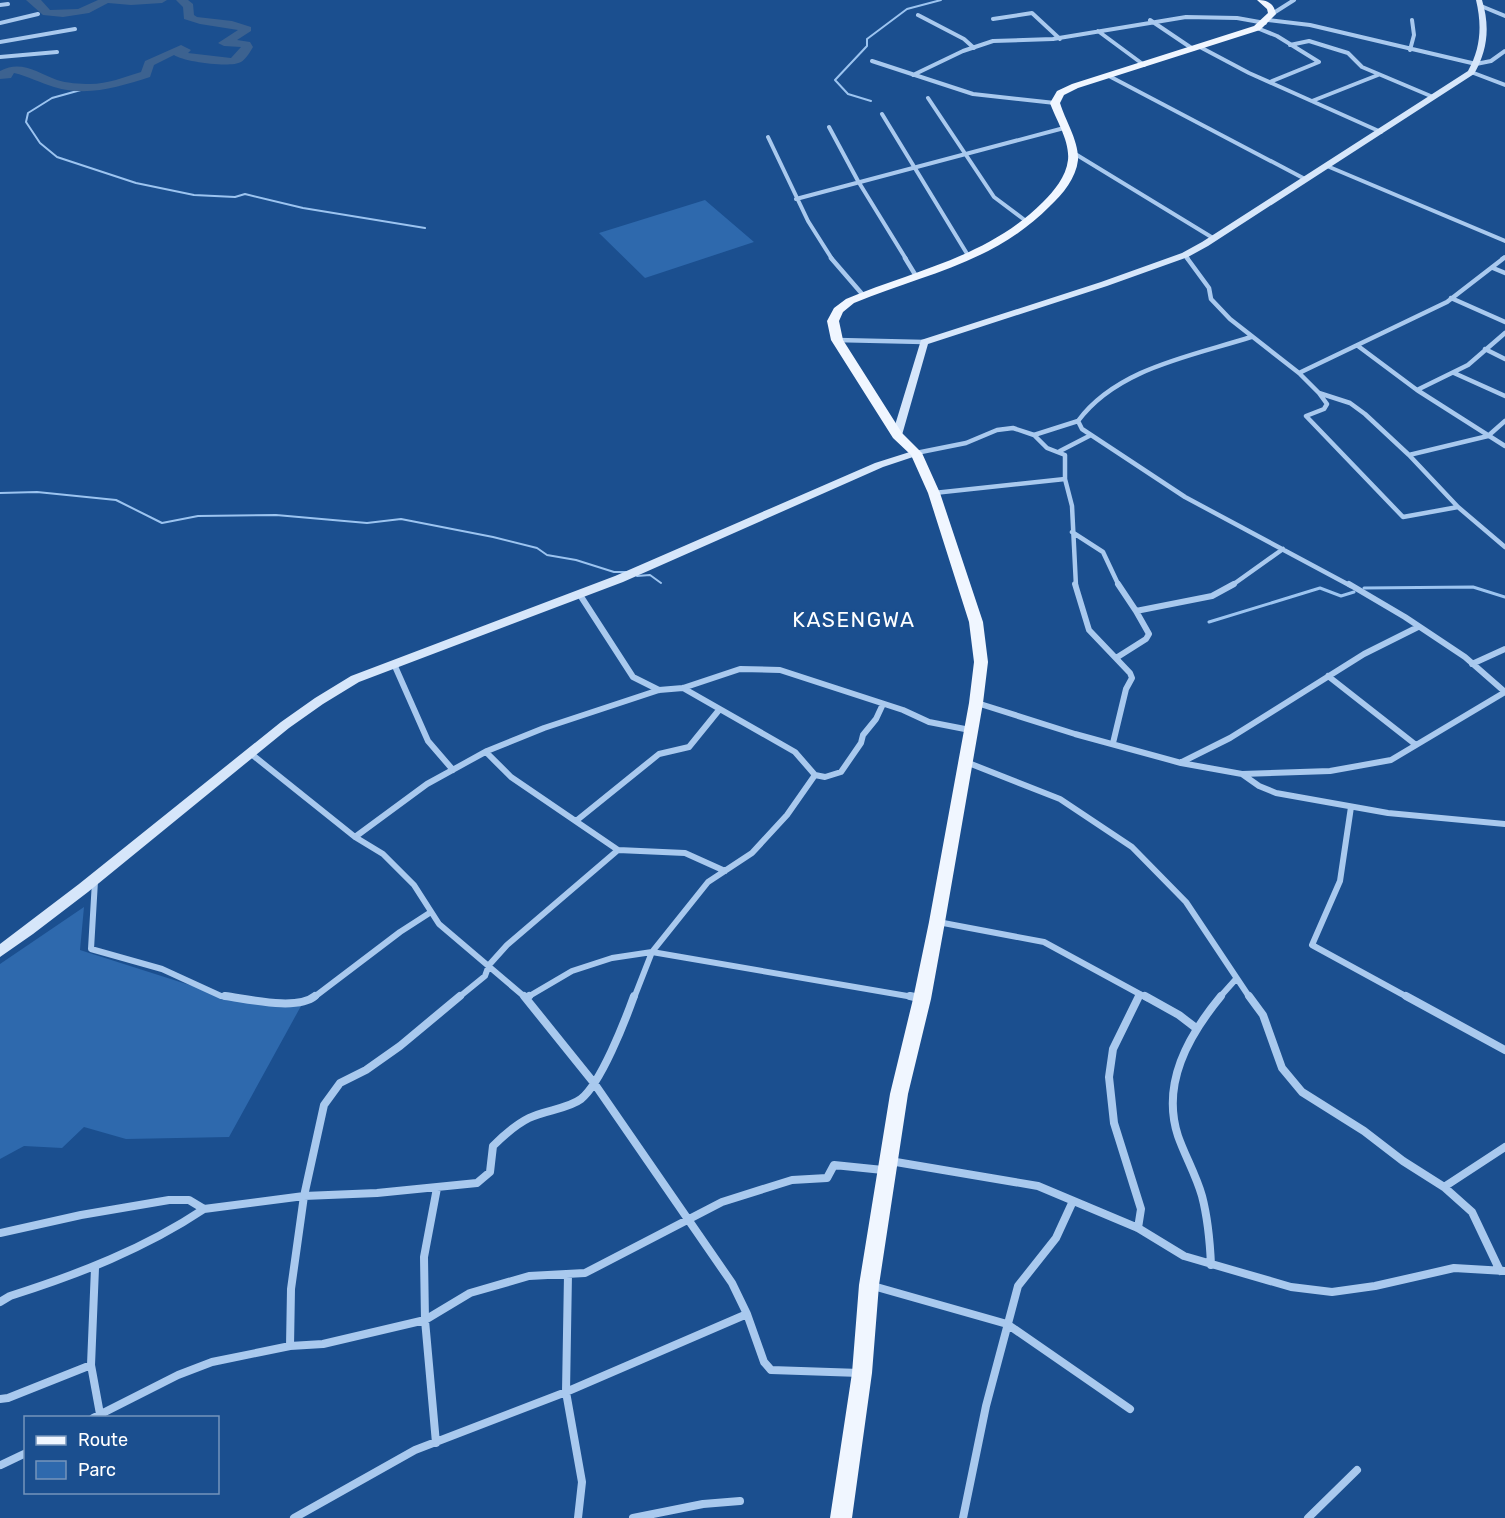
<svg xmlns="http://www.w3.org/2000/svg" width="1505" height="1518" font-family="Rubik,sans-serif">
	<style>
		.green { fill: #2e69ad }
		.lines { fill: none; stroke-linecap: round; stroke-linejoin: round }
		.stream-far1 { stroke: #9cc4f0; stroke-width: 2 }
		.stream { stroke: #9cc4f0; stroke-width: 3 }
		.river { fill: #3c6290; fill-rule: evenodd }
		.street-far3 { stroke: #a9c9ee; stroke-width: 4 }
		.street-far2 { stroke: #a9c9ee; stroke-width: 4.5 }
		.street-far1 { stroke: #a9c9ee; stroke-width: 6 }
		.street { stroke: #a9c9ee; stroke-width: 8 }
		.secondary { fill: #d6e6fa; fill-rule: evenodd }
		.primary { fill: #f0f6ff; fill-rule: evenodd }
		.labels { text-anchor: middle; stroke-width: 4.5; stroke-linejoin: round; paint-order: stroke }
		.quarter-label { font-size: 21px; letter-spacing: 1.5px; fill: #fff; stroke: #1b4f8f }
	</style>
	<rect width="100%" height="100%" fill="#1b4f8f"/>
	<path class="green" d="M705,200L754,242L645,278L599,233Z
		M84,907L80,950L224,996L301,1006L229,1137L126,1139L84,1127L62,1148L24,1146L0,1159V964Z"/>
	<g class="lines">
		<path class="stream-far1" d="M88,88L52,98L28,113L26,122L40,143L57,157L136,183L194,195L235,197L245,194L303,208L425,228
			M871,101L848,94L835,80L867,46V39L907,9L941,0
			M0,493L37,492L116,500L162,523L198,516L276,515L367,523L401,519L493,537L537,548L547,555L576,560L614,572H626
			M637,576L650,575L661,583"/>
		<path class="stream" d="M1364,588L1473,587L1505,597
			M1209,622L1320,588L1341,596L1354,592"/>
		<path class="river" d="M26,0H41L50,10L78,9L98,0H167L162,3L131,5L108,3L89,13L63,17L43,15Z
			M176,0H188L193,4L194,15L197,17L232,21L251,27V31L237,40L250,42L253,47C250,52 246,59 241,62C231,68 184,62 174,55L154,65L150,77C118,87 88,97 54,87C40,83 28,76 14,73L11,78L0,79V71C21,60 36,72 57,80C66,83 80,84 90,84C108,84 124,77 141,72L145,61L181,45L191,50L188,53L231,58L241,47L224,46L218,43L238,30L200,24L184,19L183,7Z"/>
		<path class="street-far3" d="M0,5L8,4
			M1481,6L1505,16
			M1272,14L1294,0
			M918,15L964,39L974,48
			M993,19L1032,13L1060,39
			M1150,20L1193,49
			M1268,20L1310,25L1476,64L1491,61L1505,51
			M0,23L38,14
			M1257,28L1277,36L1319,62L1270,82
			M1098,31L1144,65
			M0,42L75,29
			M1290,45L1309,41L1348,53L1362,67L1433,97
			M1200,47L1249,73L1381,132
			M1410,50L1414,35L1412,20
			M0,57L57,52
			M872,61L973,94L1055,103
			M1471,72L1505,85
			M913,75L963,51L993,41L1053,39L1186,17L1237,18L1265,23
			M1109,76L1305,179
			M928,98L994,197L1026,221
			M1312,101L1378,75
			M882,114L969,257
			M829,127L858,181L906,259
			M768,137L808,221L832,259
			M1072,152L1213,238
			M1327,166L1505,241
			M796,199L1064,128
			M1185,255L1188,259
			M1502,259L1505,257"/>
		<path class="street-far2" d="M831,258L863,295
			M905,258L916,276
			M1187,258L1209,288L1211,299L1230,319L1299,373L1319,393L1350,403L1365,414L1409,455L1458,507L1505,547
			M1493,268L1505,273
			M1451,298L1505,322
			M1251,337C1192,356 1117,368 1078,421L1082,429L1185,497L1351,586
			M837,340L924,342
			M1358,346L1417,390L1505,446
			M1485,349L1505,359
			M1299,373L1447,302L1504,258
			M1454,373L1505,396
			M1417,390L1468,365L1505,333
			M1319,393L1327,404L1324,409L1306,416L1403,517L1458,507
			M1034,435L1078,421
			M1060,451L1091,435
			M916,453L966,443L997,430L1013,428L1034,435L1047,448L1065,455V479L1072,506L1076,586
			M1409,455L1488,436L1505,421
			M934,493L1065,479
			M1072,532L1103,552L1119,586
			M1231,586L1283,549"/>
		<path class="street-far1" d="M1075,584L1089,630L1130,673L1132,678L1126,689L1113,743
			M1118,584L1136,611
			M1349,584L1405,617L1465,657L1505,692
			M580,595L633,677L659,690
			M1116,658L1146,639L1149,634L1136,611L1212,596L1234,584
			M394,664L428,741L453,770
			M1472,664L1505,649
			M1328,676L1416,745
			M683,688L795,752L815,775L825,777L841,772L861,743L863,735L876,719L883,704
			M977,703L1075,734L1181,763L1242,774L1259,786L1276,793L1388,813L1505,824
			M486,752L511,777L618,850L685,853L725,871
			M250,753L355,837L383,854L414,885L439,924L526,998
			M966,762L1060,799L1132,847L1186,902L1250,998
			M1182,762L1230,738L1364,654L1418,627
			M1242,774L1330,771L1391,760L1505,692
			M1351,807L1340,881L1312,945L1409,998
			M576,821L659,754L689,747L719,710
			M355,837L427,784L487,751L544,728L659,690L683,688L740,669L780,670L903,710L929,722L970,730
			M95,881L91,949L162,969L221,996L238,998
			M938,922L1044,942L1147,998
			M313,998L400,932L431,912
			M458,998L485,976L489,965L507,945L618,850
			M526,998L572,971L612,958L652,952L919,998
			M634,998L652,952L708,882L752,853L787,815L815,775
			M1138,998L1140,994
			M1219,998L1236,979"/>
		<path class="street" d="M225,996C248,999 297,1011 315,996
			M524,996L594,1083L732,1283L747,1314L764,1362L771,1370L860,1373
			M910,996L919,998
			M1145,996L1179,1015L1196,1028
			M1249,996L1263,1015L1282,1068L1302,1092L1364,1131L1403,1161L1444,1187L1472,1212L1500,1271
			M1406,996L1505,1050
			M526,998L529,996
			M890,1161L1038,1186L1138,1228L1184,1256L1291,1287L1332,1292L1375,1286L1454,1268L1505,1271
			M1444,1187L1505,1147
			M1138,1228L1141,1209L1114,1123L1109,1077L1113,1049L1139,996
			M0,1233L81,1215L169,1200H189L204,1209L304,1196L377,1193L477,1183L490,1172L493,1146C504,1135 515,1125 529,1118C545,1110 568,1109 581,1099C601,1083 625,1021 634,996
			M1211,1265C1210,1242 1208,1219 1202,1196C1196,1175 1185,1156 1178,1136C1161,1084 1188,1036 1221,996
			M95,1268L91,1365L100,1414
			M568,1274L566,1392L582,1482L578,1518
			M873,1286L1007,1324L1130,1409
			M0,1302L10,1296C79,1274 144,1249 204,1209
			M290,1346L291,1289L304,1196L324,1105L340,1083L366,1070L400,1046L460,996
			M0,1399L8,1398L91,1365
			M93,1418L178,1375L212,1362L290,1346L323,1344L425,1320L470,1293L529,1276L585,1273L722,1202L792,1180L827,1178L834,1165L883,1170
			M436,1443L425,1320L424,1257L437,1188
			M1,1465L26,1453
			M294,1518L415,1450L566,1392L747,1314
			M633,1518L703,1504L740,1501
			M963,1518L986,1406L1018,1286L1056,1238L1073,1201
			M1308,1518L1357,1470"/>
		<path class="secondary" d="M1476,0H1482C1490,26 1488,50 1474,74L1208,246L1188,257L1107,286L928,344L902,435L900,437H894L892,435L921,340L1101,282L1182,253L1202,242L1468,71C1481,48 1482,25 1476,0Z
			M916,450L919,451V455L883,467L623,582L359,682L323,704L289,728L88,892L33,934L0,957V944L79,884L281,722L315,698L351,676L615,576L875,463Z"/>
		<path class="primary" d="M1257,0C1267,0 1274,3 1276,14L1260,30L1078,88L1064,95L1060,103C1065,120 1079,141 1078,160C1076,178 1063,194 1050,206C994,263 924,274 854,303L843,312L839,321L843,340L902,433L922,453L940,493L983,622L988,662L983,703L945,922L931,999L908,1094L879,1285L872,1373L852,1518H830L852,1373L859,1285L890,1094L913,999L929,922L969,703L974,662L969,622L928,493L911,455L893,438L831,340L827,321L834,308L846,299C915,270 988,257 1043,202C1054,191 1066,177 1068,160C1070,141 1056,120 1050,103L1057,91L1072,84L1254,26L1268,13L1267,9Z"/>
	</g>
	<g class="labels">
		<g class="quarter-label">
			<text x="854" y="627">KASENGWA</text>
		</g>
	</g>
	<rect x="24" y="1416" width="195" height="78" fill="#1b4f8f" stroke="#7695bc" stroke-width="1.5"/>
	<rect x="36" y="1436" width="30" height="9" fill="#f0f6ff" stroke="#7695bc" stroke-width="1.5"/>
	<text x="78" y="1446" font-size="18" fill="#ffffff">Route</text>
	<rect x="36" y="1461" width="30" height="18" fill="#2e69ad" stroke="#7695bc" stroke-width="1.5"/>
	<text x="78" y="1476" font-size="18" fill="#ffffff">Parc</text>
</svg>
